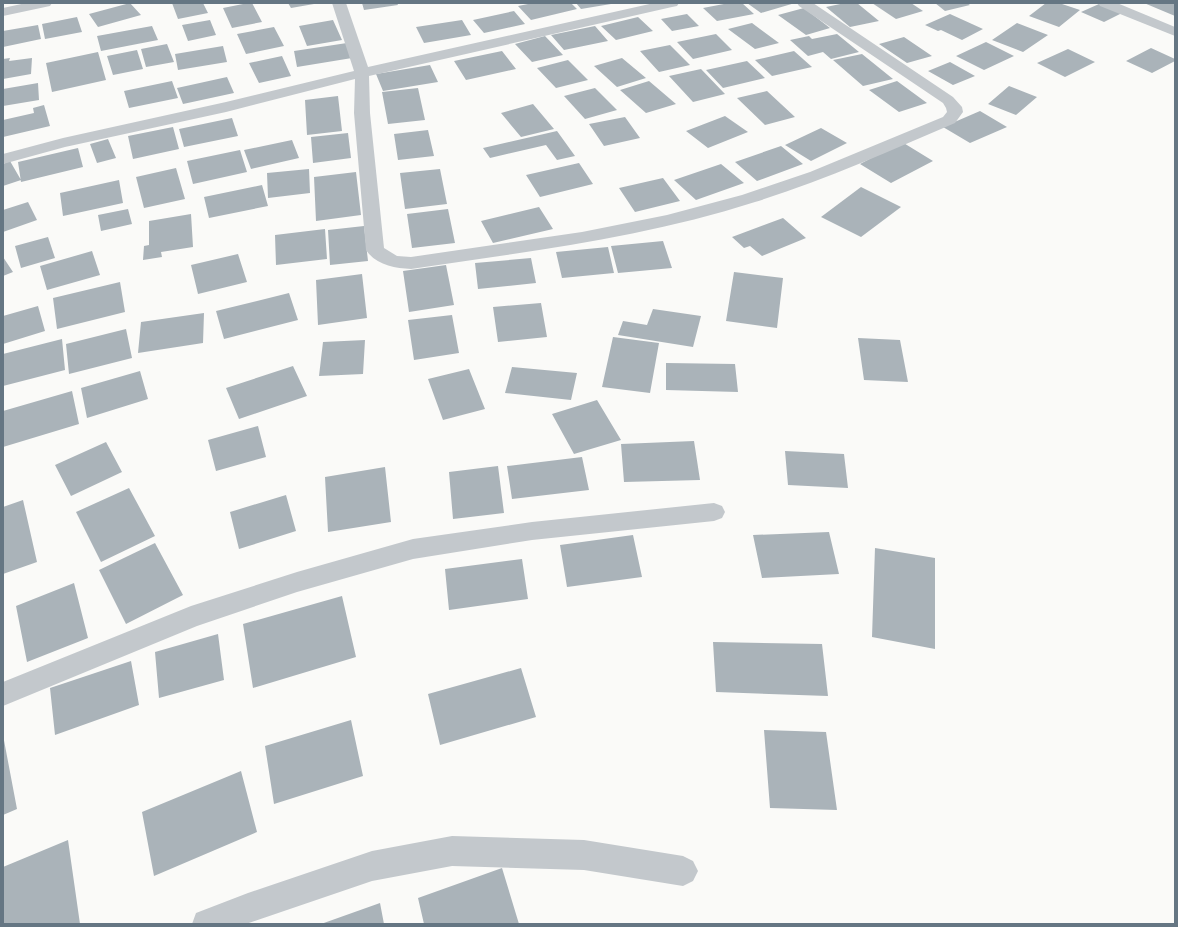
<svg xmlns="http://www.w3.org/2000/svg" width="1178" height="927" viewBox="0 0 1178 927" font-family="'Archivo Narrow',sans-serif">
	<rect width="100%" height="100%" fill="#fafaf8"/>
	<!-- building -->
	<path fill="#aab3b9" d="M130,3L141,15L98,27L89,14Z
		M172,3H203L208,13L178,19Z
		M248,3H252L262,22L232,28L223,8Z
		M288,3H314V4L291,8Z
		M362,3H397L398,5L364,10Z
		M533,3H571L577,9L531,20L518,6Z
		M576,3H610L611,4L581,9Z
		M729,3H742L754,14L717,21L703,8Z
		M747,3H795L761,13Z
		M845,3H857L879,21L850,27L826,7Z
		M872,3H911L923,11L896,19Z
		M935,3H967L970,5L945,11Z
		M1046,3H1059L1080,10L1059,27L1029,16Z
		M1144,3H1175V16Z
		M1099,4L1122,13L1104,22L1081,12Z
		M804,8L830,28L806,35L778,15Z
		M514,11L525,24L484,33L473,20Z
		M687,14L699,26L672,31L661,19Z
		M950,14L983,29L962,40L941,30L938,31L925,25Z
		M77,17L82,32L45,39L42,24Z
		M638,17L653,31L616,40L601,26Z
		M210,20L216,35L188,41L182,25Z
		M333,20L342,40L307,46L299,26Z
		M462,20L471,35L424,43L416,27Z
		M752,23L779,43L755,49L728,29Z
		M1017,23L1048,35L1023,52L992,40Z
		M38,25L41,39L3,47V31Z
		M152,26L158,40L101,51L97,36Z
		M595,26L608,41L564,50L551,35Z
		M274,27L284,46L246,54L237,34Z
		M716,34L732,50L693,59L677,42Z
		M837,34L859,52L831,59L823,52L808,56L790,40L809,36L812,39Z
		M545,36L563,55L532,62L515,44Z
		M904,37L932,56L907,63L879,44Z
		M986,42L1014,56L984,70L956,56Z
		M347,43L352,58L297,67L294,51Z
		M167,44L174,62L146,67L141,49Z
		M670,45L690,65L659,72L640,51Z
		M223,46L227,62L178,70L175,54Z
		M1151,48L1175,59V61L1152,73L1126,61Z
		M1068,49L1095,62L1065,77L1037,63Z
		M137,50L143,69L113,75L107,56Z
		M502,51L516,69L466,80L454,61Z
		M794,51L812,67L772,76L755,60Z
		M98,52L106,80L52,92L46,63Z
		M862,54L893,79L863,86L833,60Z
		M282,56L291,76L259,83L249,63Z
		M10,58L9,61L32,58L31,74L3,79V59Z
		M622,58L646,78L617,87L594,66Z
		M568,60L588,80L556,88L537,68Z
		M747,61L765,78L723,88L706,70Z
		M950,62L975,76L953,85L928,71Z
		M430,65L438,82L383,91L376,74Z
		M701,69L725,94L693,102L669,76Z
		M227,77L234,93L183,104L177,88Z
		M172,81L178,98L129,108L124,91Z
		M649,81L676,104L646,113L620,90Z
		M897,81L927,103L899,112L869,90Z
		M38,83L39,100L3,106V89Z
		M1009,86L1037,97L1016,115L988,104Z
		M418,88L425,120L388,124L382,92Z
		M595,88L617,110L585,119L564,96Z
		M767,91L795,117L765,125L737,98Z
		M338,96L342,131L307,135L305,100Z
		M533,104L554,129L521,137L501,113Z
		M44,105L50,126L3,137V120L34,113L33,108Z
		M980,111L1007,127L970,143L943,127Z
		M725,116L748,132L708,148L686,131Z
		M625,117L640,138L604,146L589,124Z
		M232,118L238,136L184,147L179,129Z
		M173,127L179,149L133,159L128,136Z
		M821,128L847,143L811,161L785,145Z
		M428,130L434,156L398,160L394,134Z
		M557,131L575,156L557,160L546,145L490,158L483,148Z
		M348,133L351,158L313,163L311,137Z
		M108,139L116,158L97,163L90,144Z
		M292,140L299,158L251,169L244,150Z
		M902,142L933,161L891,183L860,164Z
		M781,146L803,164L757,181L735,162Z
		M78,148L83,167L21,182L18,162Z
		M240,150L247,172L193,184L187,161Z
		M10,161L21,180L3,186V164Z
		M579,163L593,184L540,197L526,175Z
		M721,164L744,183L696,200L674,180Z
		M176,168L185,199L144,208L136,177Z
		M309,169L310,193L268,198L267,173Z
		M440,169L447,204L405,209L400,173Z
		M356,172L361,215L316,221L314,177Z
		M663,178L680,201L635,212L619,188Z
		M119,180L123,203L63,216L60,193Z
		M262,185L268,206L209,218L204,197Z
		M861,187L901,207L861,237L821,217Z
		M28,202L37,220L3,232V210Z
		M539,207L553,229L493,243L481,221Z
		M128,209L132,224L101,231L98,215Z
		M448,209L455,243L412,248L407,214Z
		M191,214L193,247L161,252L162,257L143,260L144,246L149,245V221Z
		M783,218L806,238L762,256L750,246L744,248L732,237Z
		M364,226L368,261L330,265L328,230Z
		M325,229L327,259L276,265L275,235Z
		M48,237L55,258L21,268L15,246Z
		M663,241L672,268L618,273L611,246Z
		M608,247L614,273L562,278L556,252Z
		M92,251L100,275L47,290L40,266Z
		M238,254L247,282L198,294L191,265Z
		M3,257L13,272L3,276Z
		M531,258L536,283L478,289L475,263Z
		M446,265L454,305L409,312L403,271Z
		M734,272L783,278L777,328L726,321Z
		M362,274L367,318L318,325L316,280Z
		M120,282L125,312L57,329L53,298Z
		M289,293L298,320L224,339L216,311Z
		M541,303L547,337L498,342L493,307Z
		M38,306L45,331L3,344V316Z
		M653,309L701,316L693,347L618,335L623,321L647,325Z
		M204,313L203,343L138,353L141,322Z
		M452,315L459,353L414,360L408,320Z
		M126,329L132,358L69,374L66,344Z
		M613,337L659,343L650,393L602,387Z
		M858,338L900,340L908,382L864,380Z
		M62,339L65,370L3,386V354Z
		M365,340L363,374L319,376L323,342Z
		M666,363L735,364L738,392L666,390Z
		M293,366L307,396L239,419L226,388Z
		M512,367L577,373L571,400L505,393Z
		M469,369L485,409L443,420L428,379Z
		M140,371L148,399L87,418L81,388Z
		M72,391L79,424L3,447V411Z
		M597,400L621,440L574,454L552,414Z
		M258,426L266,457L216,471L208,440Z
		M694,441L700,480L624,482L621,444Z
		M106,442L122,472L71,496L55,465Z
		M785,451L844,454L848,488L788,485Z
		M582,457L589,490L512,499L507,466Z
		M498,466L504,513L453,519L449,472Z
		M385,467L391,522L328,532L325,477Z
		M129,488L155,536L101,562L76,512Z
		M286,495L296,531L239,549L230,512Z
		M23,500L37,562L3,574V507Z
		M829,532L839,574L762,578L753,535Z
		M633,535L642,577L567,587L560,545Z
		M155,543L183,595L126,624L99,570Z
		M875,548L935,558V649L872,637Z
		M522,559L528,599L449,610L445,569Z
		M74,583L88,638L27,662L16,606Z
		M342,596L356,657L253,688L243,624Z
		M218,634L224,680L159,698L155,652Z
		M713,642L822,644L828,696L716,692Z
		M131,661L139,705L55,735L50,688Z
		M521,668L536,717L440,745L428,694Z
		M351,720L363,776L274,804L265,746Z
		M764,730L826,732L837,810L770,808Z
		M3,735L17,809L3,815Z
		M241,771L257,832L154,876L142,812Z
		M68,840L80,924H3V867Z
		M502,868L519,924H424L418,898Z
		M380,903L384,924H321Z"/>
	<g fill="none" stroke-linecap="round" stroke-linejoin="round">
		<!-- minor -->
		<path fill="#c3c8cc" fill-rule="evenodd" d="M26,3H52L50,6L3,16V8Z
			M332,3H346L368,67L654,3H679L677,6L672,7L369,76L370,113L384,248L397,256L411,257L582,232L667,215L742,195L810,172L943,117L947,112L946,108L943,103L799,6L797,3H813L953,97L962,107L963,112L955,123C889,151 823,181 755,202C643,238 526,252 411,269C394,268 376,265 366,250L354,113L355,79L226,112L65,147L3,164V154L63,138L226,102L354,71Z
			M1098,3H1117L1175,27V36L1100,6Z
			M714,503L722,506L725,512L722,518L714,521L532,540L413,559L297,592L197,626L3,706V682L191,606L297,572L413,539L532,522Z
			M452,836L584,840L683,856L693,861L698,871L693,881L683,886L584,870L452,866L372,881L246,924H192L196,913L248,893L372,851Z"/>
	</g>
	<!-- border -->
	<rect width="1178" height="927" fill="none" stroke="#657683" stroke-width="8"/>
</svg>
